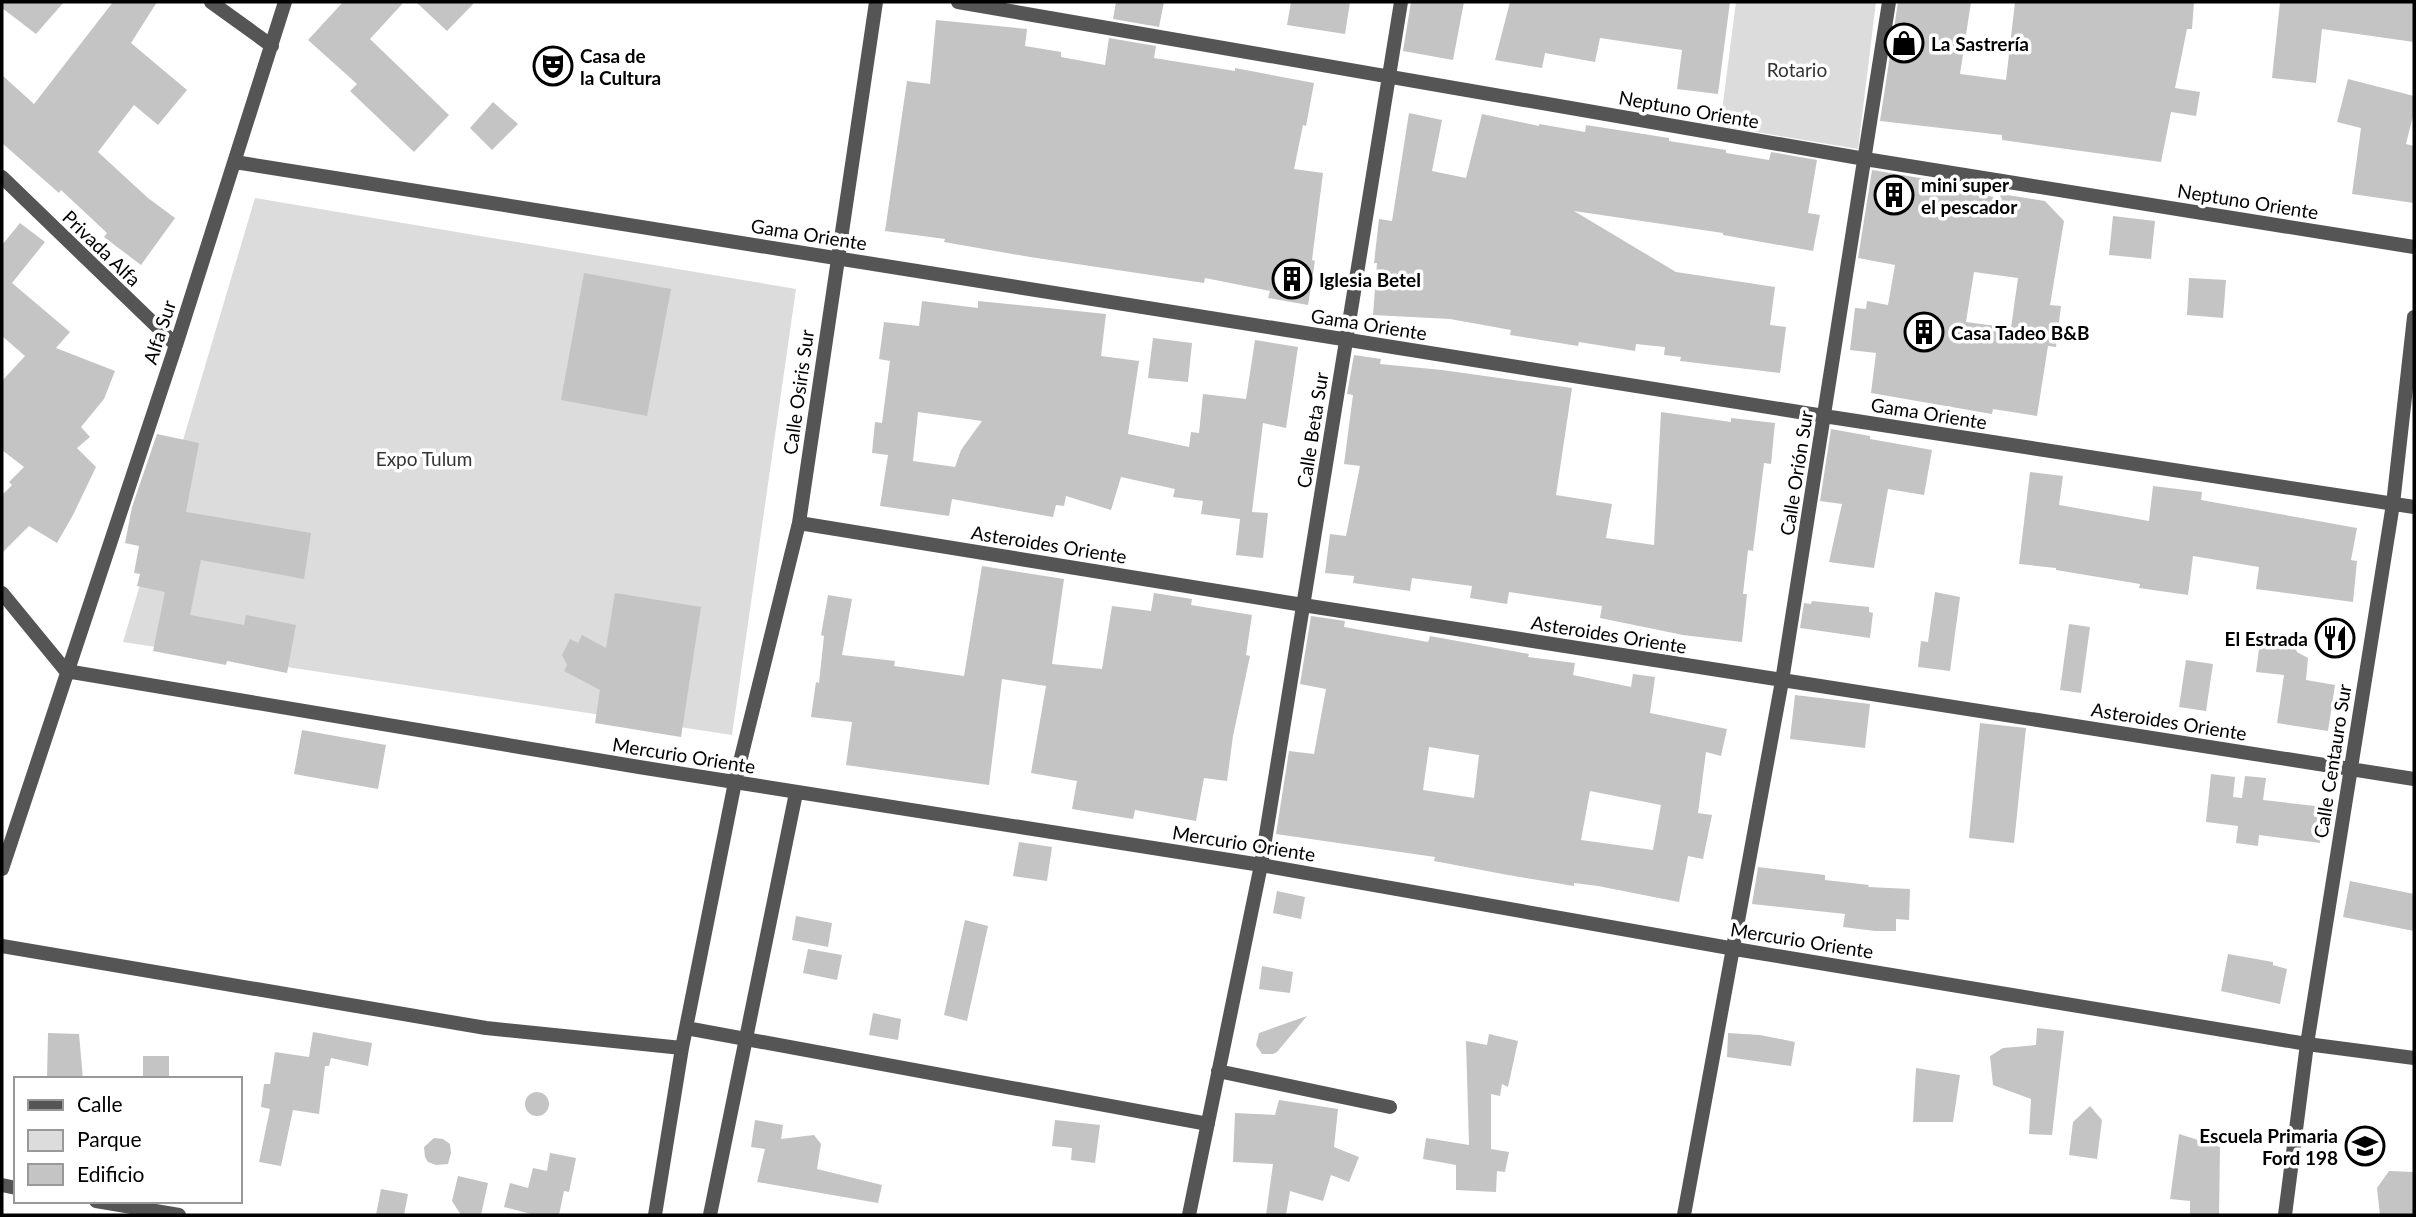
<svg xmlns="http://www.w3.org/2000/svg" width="2416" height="1217" viewBox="0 0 2416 1217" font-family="Lato,sans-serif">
	<rect width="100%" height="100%" fill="#fff"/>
	<!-- green -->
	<path fill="#dcdcdc" d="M1736,2H1876L1858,149L1720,126Z
		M255,198L796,289L732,735L123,642Z"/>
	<!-- building -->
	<path fill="#c4c4c4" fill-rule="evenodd" d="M2,2H64L36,34L2,8Z
		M113,2H157L131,43L187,90L158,125L134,105L98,152L148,198L175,218L141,265L104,237L107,233L61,190L59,193L2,143V75L34,104Z
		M343,2H404L370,39L449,115L414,152L350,91L357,84L308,40Z
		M416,2H475L447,31Z
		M1116,2H1164L1159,27L1113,19Z
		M1291,2H1350L1345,34L1287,25Z
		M1411,2H1464L1453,60L1403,51Z
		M1510,2H1730L1718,94L1677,89L1682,50L1600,38L1595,62L1545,53L1542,68L1495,60Z
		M1898,2H1971L1960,74L2006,80L2015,2H2194L2192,29H2187L2175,88L2200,92L2196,116L2171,112L2161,162L2002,140V135L1880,121Z
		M2280,2H2414V42L2322,29L2316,83L2272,78Z
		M936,20L1027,29L1025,46L1061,52V57L1105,65L1109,38L1156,46L1154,58L1235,71V68L1314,83L1306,126L1303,125L1294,169L1323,173L1312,260L1315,261L1308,305L1268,298L1270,291L1205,278L1204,283L1030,257L944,242L945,239L885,231L907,81L930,84Z
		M2348,79L2414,96V112L2406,144L2414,146V203L2352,194L2361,128L2337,122Z
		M493,102L518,124L492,150L470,128Z
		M1409,113L1442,120L1432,171L1466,178L1482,114L1539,126V124L1585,132L1586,125L1669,138V141L1726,150V153L1769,160L1771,152L1817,160L1808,213L1820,215L1813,251L1723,235V233L1574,211L1676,272L1775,287L1770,325L1786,327L1780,373L1680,361L1681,357L1664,355L1665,347L1636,344L1635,351L1579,342L1578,346L1510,335L1511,330L1450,319L1373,315L1377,263H1374L1379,219L1392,221Z
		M1872,170L1926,179L1925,185L2000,198L2001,194L2045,201L2064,221L2050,305L2061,306L2056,347L2048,346L2037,416L1993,409L1992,414L1871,393L1876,353L1850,350L1855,308L1866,309L1867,301L1888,305L1895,265L1858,258ZM1974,272L2018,278L2011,328L1966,322Z
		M2113,216L2155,221L2151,259L2109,255Z
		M20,223L45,242L12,283L70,332L56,348L115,371L104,399L81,427L90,437L77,448L96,467L73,515L57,543L29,526L2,553V495L12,485L9,482L24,467L2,450V381L25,356L2,336V245Z
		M584,273L671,289L647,416L561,400Z
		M2189,278L2226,280L2223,318L2187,315Z
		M922,301L978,308V301L1106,314L1101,356L1139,361L1128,434L1189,447L1191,432L1199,433L1203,394L1246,399L1255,340L1298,347L1286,428L1263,423L1252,512L1268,513L1263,558L1236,555L1240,519L1201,514L1203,501L1173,497L1175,489L1121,477L1111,510L1066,496L1064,506L1056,505L1053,517L952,499L949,516L880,506L888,455L872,453L875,422L882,423L890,361L879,359L884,322L919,326ZM918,412L982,421L961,450L955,467L913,461Z
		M1153,338L1192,343L1188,382L1148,378Z
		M1354,355L1381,359L1380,364L1442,370L1572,388L1556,495L1612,504L1606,538L1654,545L1661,412L1731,422V418L1775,423L1771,464L1764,463L1753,551L1748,550L1743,594H1747L1742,642L1683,635L1600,618L1602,606L1509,592L1507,604L1470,598L1472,586L1412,578L1410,591L1353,583L1354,576L1325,573L1330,534L1346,536L1360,466L1344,464L1353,395L1347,394Z
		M1831,429L1870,436V439L1932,450L1924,495L1888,489L1874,568L1829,562L1842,504L1820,501Z
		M157,434L199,443L186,512L311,533L304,579L201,560L190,615L244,625L246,615L296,625L287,673L227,661L226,665L153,651L165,592L137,586L140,574L134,573L139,546L125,543L132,507Z
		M2030,472L2063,476L2059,505L2149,521L2153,486L2202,492L2201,500L2357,528L2351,560L2357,561L2353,602L2256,589L2259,567L2193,556L2188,595L2139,588L2140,584L2056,570V568L2019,564Z
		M982,566L1064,579L1052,664L1102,669L1112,606L1151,611L1154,593L1192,599L1191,605L1252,615L1246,655L1250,656L1233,736L1227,781L1204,778L1196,821L1135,810L1133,819L1072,809L1077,781L1031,773L1046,686L1002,679L989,785L846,765L852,722L811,717L816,682L819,683L824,636L821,635L828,595L852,599L842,655L895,661L894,666L964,676Z
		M1935,592L1960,597L1950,671L1918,667L1921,641L1928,642Z
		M615,593L701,607L681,737L595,723L600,690L564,671L567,665L562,655L570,639L578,643L582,635L606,648Z
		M1812,601L1869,607V612L1873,613L1870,638L1800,628L1804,603L1811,604Z
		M1311,616L1345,621L1344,627L1428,642L1430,636L1529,654L1528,657L1575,663L1573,675L1631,687L1633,674L1655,677L1650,713L1727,729L1721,756L1706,752L1698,813L1712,815L1703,859L1688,856L1679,902L1598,886L1574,883V886L1508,875L1434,861L1435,857L1276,834L1289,751L1314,754L1326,689L1300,684ZM1429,747L1479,755L1474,798L1423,790ZM1590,791L1661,805L1653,850L1581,840Z
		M2069,624L2090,627L2081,693L2060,690Z
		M2261,633L2291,637L2297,652L2308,658L2306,680L2335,685L2328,731L2277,723L2284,675L2256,672Z
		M2186,660L2213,664L2206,711L2179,707Z
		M1795,695L1870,704L1865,748L1790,739Z
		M1980,723L2026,728L2014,843L1969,838Z
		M302,730L386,745L378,789L294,774Z
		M2211,774L2235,777L2233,797L2242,798L2245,776L2266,778L2263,800L2324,807L2320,843L2259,835L2258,846L2236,843L2238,826L2206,822Z
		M1019,842L1052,847L1047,881L1013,876Z
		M1758,867L1825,875V880L1869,885L1868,887L1910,889L1909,920L1896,919V931H1875L1843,927L1845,914L1752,904Z
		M2350,881L2414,894V931L2343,917Z
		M1277,891L1305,897L1301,919L1273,913Z
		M796,916L832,923L828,947L792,940Z
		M965,920L988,926L967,1021L944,1015Z
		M808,949L842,955L837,980L803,973Z
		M2228,954L2273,962V965L2287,969L2280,1004L2221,991Z
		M1262,966L1293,972L1290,993L1259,989Z
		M873,1013L901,1019L898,1040L869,1035Z
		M1307,1016L1277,1052L1273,1054H1262L1256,1045L1259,1033Z
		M2037,1028L2064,1031L2052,1135L2029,1134L2031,1099L1993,1085L1990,1056L2003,1048L2036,1045Z
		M313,1032L372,1043L368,1066L331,1058L329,1066H325L319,1114L293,1110L281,1166L259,1162L270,1109L261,1107L264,1084H270L275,1052L309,1057Z
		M48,1033L79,1034L83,1079H47Z
		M1728,1033L1760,1035L1795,1042L1791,1066L1727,1057Z
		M1489,1034L1518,1041L1508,1087L1502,1084L1500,1096L1491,1094V1149L1509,1152L1505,1172L1497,1171L1496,1192L1456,1190V1165L1423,1159L1426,1138L1469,1145L1466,1041L1487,1045Z
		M143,1056H169V1079H143Z
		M1916,1068L1960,1075L1953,1122H1913Z
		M525 1104a12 12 0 1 1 24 0a12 12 0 1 1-24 0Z
		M1279,1100L1338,1109L1334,1147L1359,1157L1349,1182L1331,1175L1323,1201L1290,1191L1286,1215H1266L1273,1164L1233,1162L1235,1113L1275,1115Z
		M2090,1106L2102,1120L2097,1159L2069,1155L2073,1122Z
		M755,1120L783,1125L781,1139L814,1135L821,1144L817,1169L882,1185L878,1203L757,1182L765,1149L751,1147Z
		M1055,1120L1100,1125L1095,1163L1071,1160L1072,1148L1052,1146Z
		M2179,1134L2220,1147L2219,1215H2190V1201L2170,1199Z
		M434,1138L443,1139L450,1144L451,1153L448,1164L436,1165L428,1162L425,1157L424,1147Z
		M550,1153L576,1158L569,1192L564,1191L559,1215H535L504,1207L510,1183L528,1188L533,1168L547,1171Z
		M2389,1171L2414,1172V1215H2380L2377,1188Z
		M458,1176L488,1183L481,1215H461L452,1201Z
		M381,1189L408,1194L404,1215H376Z"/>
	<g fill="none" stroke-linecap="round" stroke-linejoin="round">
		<!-- minor -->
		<path stroke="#555" stroke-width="14" d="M211,2L272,46
			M958,2L1865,159L2414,247
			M235,162L1824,416L2414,507
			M2,177L176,345
			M799,523L1303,605L2414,779
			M2,593L66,671
			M66,671L639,767L1261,865L1735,949L2307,1044L2414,1058
			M2,869L176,345L285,2
			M2,946L486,1028L682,1048
			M686,1028L1208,1124
			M1218,1071L1390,1107
			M2,1185L16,1188
			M96,1201L179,1215
			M655,1215L682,1048L735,782L799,523L876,2
			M710,1215L796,793
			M1189,1215L1261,865L1401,2
			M1684,1215L1782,681L1889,2
			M2285,1215L2307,1044L2393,504L2414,317"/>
	</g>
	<!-- icons -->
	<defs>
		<symbol id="shop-ring" viewBox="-11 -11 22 22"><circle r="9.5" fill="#fff" stroke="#000" stroke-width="1.5"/><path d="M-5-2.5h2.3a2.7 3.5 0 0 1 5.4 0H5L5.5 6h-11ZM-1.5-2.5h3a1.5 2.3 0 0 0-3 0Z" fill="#000"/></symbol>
		<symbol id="theatre-ring" viewBox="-11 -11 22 22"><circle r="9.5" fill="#fff" stroke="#000" stroke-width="1.5"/><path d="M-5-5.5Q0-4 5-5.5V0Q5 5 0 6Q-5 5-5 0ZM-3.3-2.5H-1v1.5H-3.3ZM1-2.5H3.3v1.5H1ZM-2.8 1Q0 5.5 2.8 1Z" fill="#000"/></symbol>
		<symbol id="building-ring" viewBox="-11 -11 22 22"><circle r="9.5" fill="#fff" stroke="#000" stroke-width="1.5"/><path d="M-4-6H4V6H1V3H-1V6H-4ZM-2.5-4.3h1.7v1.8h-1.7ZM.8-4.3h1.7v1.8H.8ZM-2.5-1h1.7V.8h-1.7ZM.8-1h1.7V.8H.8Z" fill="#000"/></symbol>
		<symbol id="restaurant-ring" viewBox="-11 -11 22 22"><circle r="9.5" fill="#fff" stroke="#000" stroke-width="1.5"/><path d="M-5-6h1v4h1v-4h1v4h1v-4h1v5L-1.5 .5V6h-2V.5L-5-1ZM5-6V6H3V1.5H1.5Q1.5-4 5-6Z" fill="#000"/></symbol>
		<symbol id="school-ring" viewBox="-11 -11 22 22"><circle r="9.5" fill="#fff" stroke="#000" stroke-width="1.5"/><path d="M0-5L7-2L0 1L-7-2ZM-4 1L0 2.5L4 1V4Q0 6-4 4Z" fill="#000"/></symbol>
	</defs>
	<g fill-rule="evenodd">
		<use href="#shop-ring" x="1882" y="21" width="44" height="44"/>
		<use href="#theatre-ring" x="531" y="44" width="44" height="44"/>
		<use href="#building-ring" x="1872" y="173" width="44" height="44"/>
		<use href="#building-ring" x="1270" y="257" width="44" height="44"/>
		<use href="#building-ring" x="1902" y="310" width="44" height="44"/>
		<use href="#restaurant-ring" x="2313" y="616" width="44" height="44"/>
		<use href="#school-ring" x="2343" y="1124" width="44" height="44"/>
	</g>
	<g text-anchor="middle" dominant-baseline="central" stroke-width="7" stroke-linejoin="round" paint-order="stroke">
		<!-- poi labels -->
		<g font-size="19" font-weight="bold" fill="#000" stroke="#fff" text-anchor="start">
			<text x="1931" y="43">La Sastrería</text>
			<text x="580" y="55">Casa de<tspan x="580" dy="22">la Cultura</tspan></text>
			<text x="1921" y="184">mini super<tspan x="1921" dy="22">el pescador</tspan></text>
			<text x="1319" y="279">Iglesia Betel</text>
			<text x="1951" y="332">Casa Tadeo B&amp;B</text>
			<text x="2308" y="638" text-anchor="end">El Estrada</text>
			<text x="2338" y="1135" text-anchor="end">Escuela Primaria<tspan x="2338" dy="22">Ford 198</tspan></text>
		</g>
		<!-- park labels -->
		<g font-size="19" fill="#333" stroke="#fff">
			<text x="1797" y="69">Rotario</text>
			<text x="424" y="458">Expo Tulum</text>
		</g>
		<!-- street labels -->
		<g font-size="19" fill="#000" stroke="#fff">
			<text transform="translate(1689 109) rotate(10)">Neptuno Oriente</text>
			<text transform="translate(2248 201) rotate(9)">Neptuno Oriente</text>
			<text transform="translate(809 234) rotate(9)">Gama Oriente</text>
			<text transform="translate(102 248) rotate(44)">Privada Alfa</text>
			<text transform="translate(1369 324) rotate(9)">Gama Oriente</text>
			<text transform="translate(159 332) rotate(-72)">Alfa Sur</text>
			<text transform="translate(798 392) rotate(-82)">Calle Osiris Sur</text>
			<text transform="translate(1929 413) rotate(9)">Gama Oriente</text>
			<text transform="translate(1312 430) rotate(-81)">Calle Beta Sur</text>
			<text transform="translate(1796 473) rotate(-81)">Calle Orión Sur</text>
			<text transform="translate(1049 544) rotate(9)">Asteroides Oriente</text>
			<text transform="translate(1609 634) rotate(9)">Asteroides Oriente</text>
			<text transform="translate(2169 721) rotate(9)">Asteroides Oriente</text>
			<text transform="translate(684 755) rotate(9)">Mercurio Oriente</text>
			<text transform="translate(2332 761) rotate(-81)">Calle Centauro Sur</text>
			<text transform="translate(1244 843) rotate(9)">Mercurio Oriente</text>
			<text transform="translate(1802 940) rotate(9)">Mercurio Oriente</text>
		</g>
	</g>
	<!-- border -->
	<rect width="2416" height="1217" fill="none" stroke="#000000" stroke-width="7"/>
	<!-- legend -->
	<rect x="14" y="1077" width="228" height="126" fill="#ffffff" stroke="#999999" stroke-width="2"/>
	<rect x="28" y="1100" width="35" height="10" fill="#555555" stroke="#999999" stroke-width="2"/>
	<text x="77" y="1112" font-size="21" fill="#000000">Calle</text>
	<rect x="28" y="1130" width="35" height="21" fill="#dcdcdc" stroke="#999999" stroke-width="2"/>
	<text x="77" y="1147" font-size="21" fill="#000000">Parque</text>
	<rect x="28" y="1164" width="35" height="21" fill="#c4c4c4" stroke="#999999" stroke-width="2"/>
	<text x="77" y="1182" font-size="21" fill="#000000">Edificio</text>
</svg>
